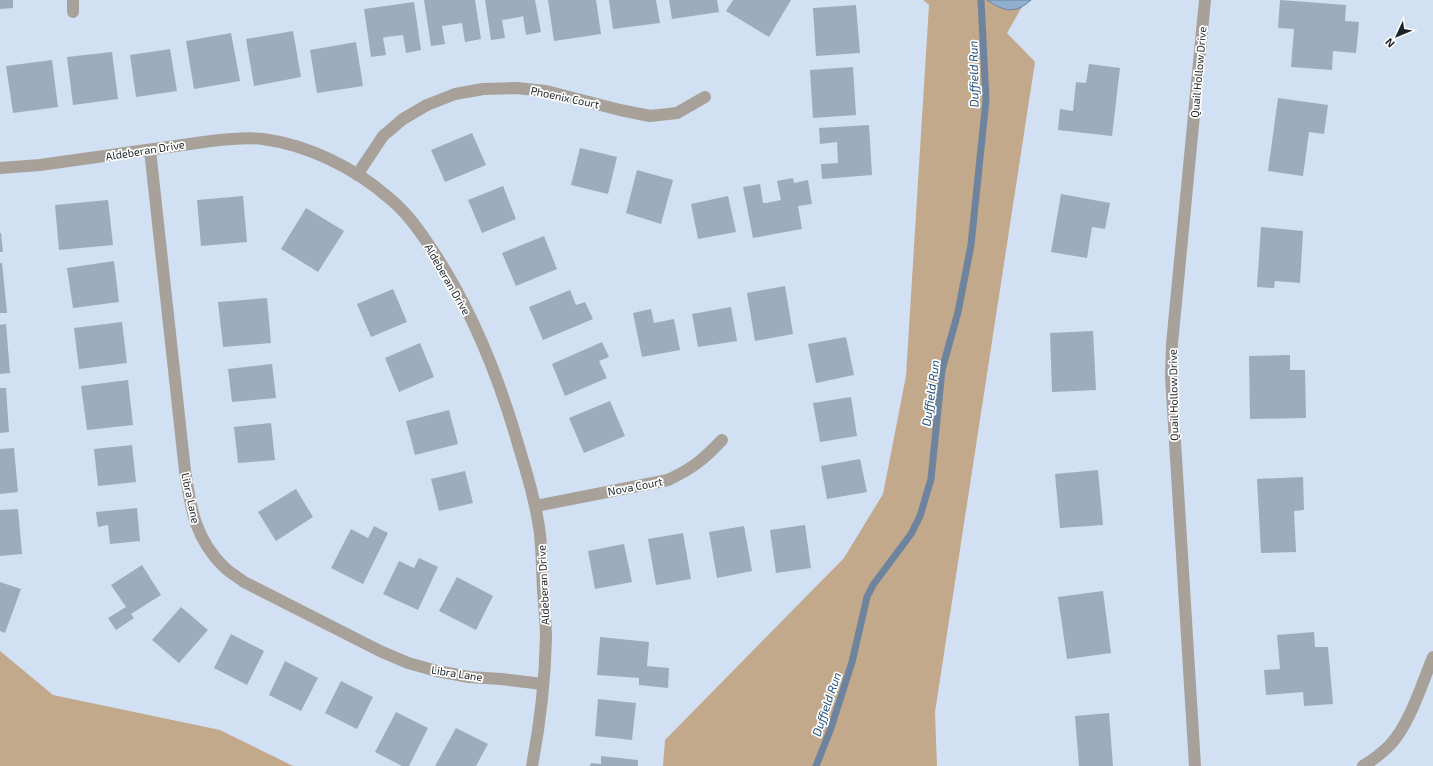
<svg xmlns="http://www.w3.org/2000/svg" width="1433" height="766" viewBox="0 0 1433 766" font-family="'Exo 2',sans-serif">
	<rect width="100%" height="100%" fill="#d1e0f2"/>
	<!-- green -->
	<path fill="#c2a98b" d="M923,0H1026L1007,33L1035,62L935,712L937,766H663L665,740L844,558L883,494L906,376L929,5Z
		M0,651L53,695L220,730L293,766H0Z"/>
	<!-- water -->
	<path fill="#90aed0" stroke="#6e849e" d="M987,0H1031C1015,15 1003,11 987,0Z"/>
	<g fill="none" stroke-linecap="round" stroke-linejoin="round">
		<!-- stream -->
		<path stroke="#6e849e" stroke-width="7" d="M816,766L831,728L852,662L867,597L873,585L911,534L920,516L931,479L942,370L958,312L971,245L986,100L981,0"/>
	</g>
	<!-- building -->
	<path fill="#9dacbd" d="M0,0H13V8L0,9Z
		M424,0H475L481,39L465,42L462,23L442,26L445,44L431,46Z
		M485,0H535L541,32L526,35L523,16L520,17L502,20L505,38L491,40Z
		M548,0H596L601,34L554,41Z
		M609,0H656L660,23L613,29Z
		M669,0H717L719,12L672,19Z
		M733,0H791L769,37L726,11Z
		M1280,0L1346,5L1345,21L1359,22L1356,53L1333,51L1332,70L1291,67L1294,29L1278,28Z
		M414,2L421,50L406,53L403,35L386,37L383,38L386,55L371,57L364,9Z
		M856,5L860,53L816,56L813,8Z
		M293,31L301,77L254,86L246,39Z
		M231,33L240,81L194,89L186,41Z
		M356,42L363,86L317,93L310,50Z
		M170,49L177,91L136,97L130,55Z
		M112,52L118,99L73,105L67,57Z
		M52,60L58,107L13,113L6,66Z
		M1089,64L1120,68L1112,136L1058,130L1060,109L1073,111L1076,82L1086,83Z
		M853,67L856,115L813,118L810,70Z
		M1278,98L1328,105L1324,134L1309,132L1303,176L1268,171Z
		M869,125L872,175L822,179L821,164L838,163L837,142L820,144L819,128Z
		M472,133L486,165L445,182L431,150Z
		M580,148L617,157L608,194L571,185Z
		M637,170L673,180L661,224L626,213Z
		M793,178L794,183L808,180L812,204L798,206L802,229L753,238L743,187L760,184L763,203H766L781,200L777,181Z
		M503,186L516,219L482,233L468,200Z
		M1061,194L1110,203L1105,229L1092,227L1087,258L1051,252Z
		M243,196L247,242L201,246L197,200Z
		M728,196L736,232L698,239L691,204Z
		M108,200L113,245L59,250L55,205Z
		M306,208L344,231L318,272L281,249Z
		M1261,227L1303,231L1300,283L1275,281L1274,288L1257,287Z
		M0,233H1L3,252H0Z
		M544,236L557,269L516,286L502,253Z
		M114,261L119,302L73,308L67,268Z
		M0,263H2L7,313H0Z
		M785,286L793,334L755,341L747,293Z
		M393,289L407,322L371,337L357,304Z
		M570,290L576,305L585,302L593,319L543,340L529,307Z
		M267,298L271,343L223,347L218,302Z
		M731,307L737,341L698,347L692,314Z
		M651,309L654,323L674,319L680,350L642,357L633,313Z
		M122,322L127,363L79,369L74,328Z
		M6,324L10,373L0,374V325Z
		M1093,331L1096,390L1052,392L1050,333Z
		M846,337L854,375L816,383L808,344Z
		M602,342L609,357L599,361L607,378L565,396L552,364Z
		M420,343L434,377L399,392L385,358Z
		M1290,355V370H1305L1306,418L1250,419L1249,356Z
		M272,364L276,398L232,402L228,369Z
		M128,380L133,425L87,430L81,386Z
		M0,388H6L9,432L0,433Z
		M851,397L857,436L820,442L813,403Z
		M610,401L625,436L584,453L569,418Z
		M449,410L458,444L415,455L406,421Z
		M271,423L275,460L238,463L234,427Z
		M132,445L136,482L98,486L94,449Z
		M14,448L18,492L0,494V449Z
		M860,459L867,492L827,499L821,466Z
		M1098,470L1103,525L1060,528L1055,474Z
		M465,471L473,503L439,511L431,479Z
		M1303,477L1304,510L1294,511L1296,552L1261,553L1257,479Z
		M296,489L313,517L276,541L258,512Z
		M137,508L140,541L110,544L108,525L98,527L96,512Z
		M18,509L22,554L0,556V510Z
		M805,525L811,568L776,573L770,530Z
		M374,526L388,533L363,584L331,568L351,529L368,538Z
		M744,526L752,571L717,578L709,532Z
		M683,533L691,579L656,585L648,539Z
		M624,544L632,582L595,589L588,551Z
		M419,558L438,567L418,610L383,594L399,561L414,568Z
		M142,565L161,595L131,614L134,618L116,630L108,618L126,607L111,585Z
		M457,577L493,596L476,630L439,611Z
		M0,582L21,589L5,633L0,631Z
		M1103,591L1111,653L1067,659L1058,597Z
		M181,607L208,630L179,663L152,640Z
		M1314,632L1315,647H1328L1333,704L1304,706L1303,692L1266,695L1264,670L1280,669L1277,635Z
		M231,634L264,651L247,685L214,668Z
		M600,637L649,642L647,666L669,668L668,688L639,685V678L597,675Z
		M285,661L318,678L301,711L269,695Z
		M341,681L373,697L357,729L325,713Z
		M598,699L636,703L632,740L595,736Z
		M396,712L428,728L409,766H402L375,752Z
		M1109,713L1113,766H1079L1075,716Z
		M456,728L488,744L476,766H435Z
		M601,756L638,760V766H590L591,763L601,764Z"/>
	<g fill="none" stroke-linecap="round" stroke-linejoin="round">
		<!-- minor -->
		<path stroke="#a7a199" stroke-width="12" d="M73,0V12
			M150,150L185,471C191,509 195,539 224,567C230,573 238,577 244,582L380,651L408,663L437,671L469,677L501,679L543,684
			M0,168L40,165L211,141C228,139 246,137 263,139C308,145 355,168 389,198C409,214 423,236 437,257C474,315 499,378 518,444C527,474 536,503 540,534C542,553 542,571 543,590C544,606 546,622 546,638C545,681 540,724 532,766
			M357,175L383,136L403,119L427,105L455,94L483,89L516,88L546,91L620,110L650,116L677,113L705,97
			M536,506L668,480C693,468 703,460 722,440
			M1195,766L1171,377L1172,344L1205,0
			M1363,766C1373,760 1382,753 1390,745C1410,724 1422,683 1433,657"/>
	</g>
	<g text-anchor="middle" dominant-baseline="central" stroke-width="3.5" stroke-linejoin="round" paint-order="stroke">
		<!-- street labels -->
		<g font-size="11" fill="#1d2329" stroke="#fff">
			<text transform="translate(1198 72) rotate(-85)">Quail Hollow Drive</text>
			<text transform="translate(565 97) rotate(12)">Phoenix Court</text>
			<text transform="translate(145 150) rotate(-9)">Aldeberan Drive</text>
			<text transform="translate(448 279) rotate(60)">Aldeberan Drive</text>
			<text transform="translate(1173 395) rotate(-91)">Quail Hollow Drive</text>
			<text transform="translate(635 486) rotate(-11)">Nova Court</text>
			<text transform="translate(191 498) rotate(78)">Libra Lane</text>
			<text transform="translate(543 585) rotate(-93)">Aldeberan Drive</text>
			<text transform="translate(457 673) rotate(9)">Libra Lane</text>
		</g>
		<!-- water labels -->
		<g font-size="12" font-style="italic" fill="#24507d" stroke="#fff">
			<text transform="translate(973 74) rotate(-91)">Duffield Run</text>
			<text transform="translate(930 393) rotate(-82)">Duffield Run</text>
			<text transform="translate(826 704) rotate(-71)">Duffield Run</text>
		</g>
	</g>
	<!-- north arrow -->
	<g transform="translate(1397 36) rotate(226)" stroke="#ffffff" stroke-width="3" paint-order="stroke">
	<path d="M0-3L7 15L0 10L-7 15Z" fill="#1d2329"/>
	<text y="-6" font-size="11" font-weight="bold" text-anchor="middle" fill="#1d2329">N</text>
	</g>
</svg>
